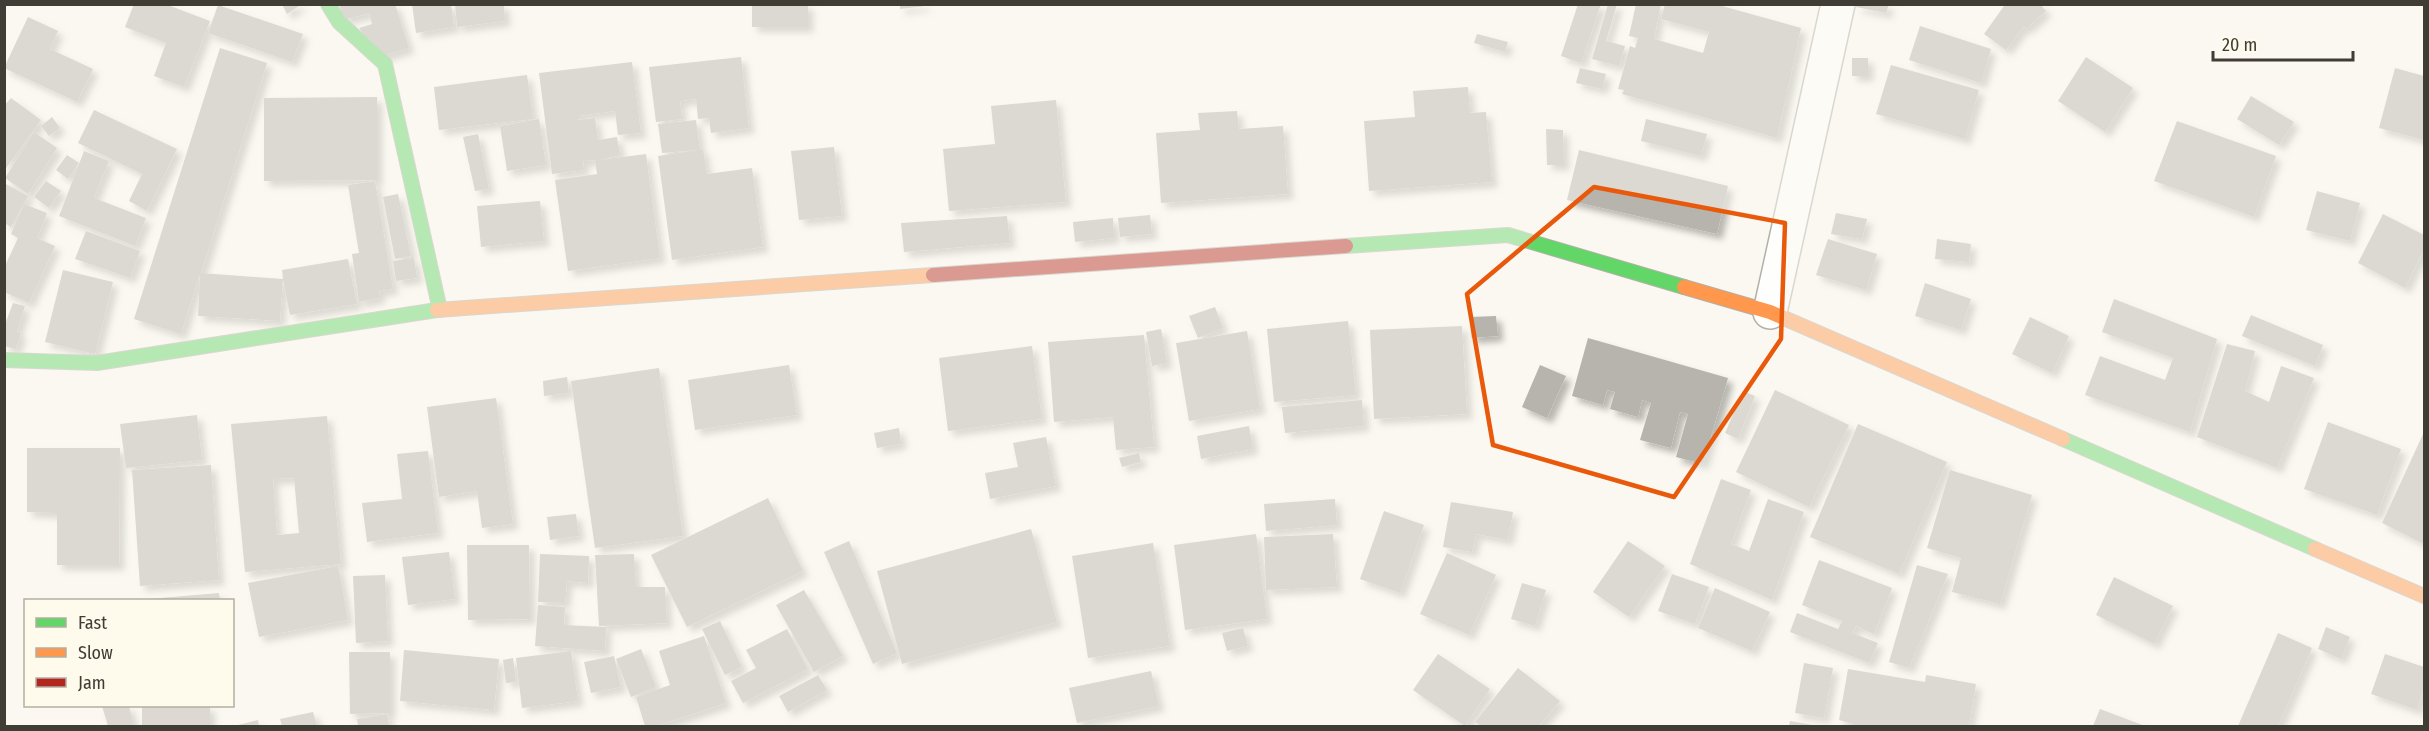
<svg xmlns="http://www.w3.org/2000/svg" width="2429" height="731" viewBox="0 0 2429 731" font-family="'Fira Sans Condensed',sans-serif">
	<defs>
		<filter id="shadow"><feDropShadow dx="5.5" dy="5.5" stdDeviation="3" flood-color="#0004"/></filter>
	</defs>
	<rect width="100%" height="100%" fill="#faf8f0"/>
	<!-- building -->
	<path fill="#b6b4ac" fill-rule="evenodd" filter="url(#shadow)" d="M134,4H165L210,21L184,87L154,76L166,43L125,27Z
		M282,4H302L287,14Z
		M339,4H395L409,48L380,57L359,28L372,24L369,13L344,20Z
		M412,4H451L454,27L416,33Z
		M455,4H504L505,21L457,27Z
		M752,4H808V27H752Z
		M900,4H925V6L900,9Z
		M1578,4H1601L1581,63L1561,56Z
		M1608,4H1617L1606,41L1625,46L1619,66L1592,59Z
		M1636,4H1661L1654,39L1703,53L1709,32L1661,19L1665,4H1715L1801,28L1777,138L1622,94L1624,90L1618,89L1630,46L1635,48L1638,38L1629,36Z
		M1857,4H1889L1886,13L1856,7Z
		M2003,4H2040L2046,11L2026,29L2024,26L2006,50L1984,34L2004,6Z
		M218,5L303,34L292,62L208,33Z
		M28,17L58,31L50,49L93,69L77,102L4,68Z
		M1920,26L1991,49L1981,83L1909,60Z
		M1477,34L1508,42L1505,52L1474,43Z
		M220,48L267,63L201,273L283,279L282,270L348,259L357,304L290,315L283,280L280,321L198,316L200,274L181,334L134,319Z
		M741,57L749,128L711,133L709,118L698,119L696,99L680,101L682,119L656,122L649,67Z
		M2086,57L2133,88L2105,132L2058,101Z
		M1852,58H1868V76H1852Z
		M632,62L641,133L618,135L615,111L578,116V120L595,118L598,140L617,137L620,155L600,160L646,154L660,258L568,271L555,180L597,174L595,160L583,161L584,170L552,174L539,73Z
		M1891,65L1979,90L1965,139L1876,114Z
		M1580,68L1606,74L1602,89L1576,83Z
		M2395,68L2424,76V140L2379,128Z
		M527,75L533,119L439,130L434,87Z
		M1468,87L1470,113L1486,112L1492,182L1369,191L1364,121L1415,117L1413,91Z
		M2251,96L2294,122L2279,145L2237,119Z
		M377,97V180L264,181V98Z
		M11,98L41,120L4,171V106Z
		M1056,100L1066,202L949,211L943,149L995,144L991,106Z
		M94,110L177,149L147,211L129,201L142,174L78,143Z
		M1237,111L1239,129L1283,126L1288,194L1161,203L1156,133L1200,130L1198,113Z
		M52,117L60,128L49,136L41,126Z
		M539,119L546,165L507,171L500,126Z
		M1646,119L1707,134L1701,156L1641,141Z
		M696,120L700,150L703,149L707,174L752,168L763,247L672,260L658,156L698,150L662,153L658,124Z
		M2177,121L2276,156L2254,217L2154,181Z
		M1546,129L1563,130L1564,165H1547Z
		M34,132L57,148L28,194L5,178Z
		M478,134L489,189L475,191L463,137Z
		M834,147L842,216L799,220L791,151Z
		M1579,150L1728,186L1717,234L1567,200Z
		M84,151L109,161L94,198L146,218L135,246L59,216Z
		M67,155L79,163L68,179L56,170Z
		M46,181L61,191L49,208L34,197Z
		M375,181L393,289L379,291L380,298L359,302L352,254L359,253L348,185Z
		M4,183L28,196L11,227L4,223Z
		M2317,191L2360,203L2350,241L2306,230Z
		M398,194L411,256L395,259L383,197Z
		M540,201L544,241L481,247L477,206Z
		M24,204L47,213L37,238L55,246L29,303L4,292V268L18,238L11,234Z
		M1836,213L1867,219L1862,239L1831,234Z
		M2383,214L2424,235V249L2405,288L2358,263Z
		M1150,215L1152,234L1120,237L1118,218Z
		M1007,216L1010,243L904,252L901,223Z
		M1113,218L1114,238L1075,242L1073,222Z
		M86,231L140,251L130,278L75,259Z
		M1828,239L1877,254L1866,290L1816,275Z
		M1937,239L1971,244L1969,262L1935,259Z
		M414,258L417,278L396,281L393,261Z
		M63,270L113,282L95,354L45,342Z
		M1925,283L1971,299L1961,330L1915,316Z
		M2114,299L2217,339L2190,432L2085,395L2100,356L2165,380L2173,358L2102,332Z
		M13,303L25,306L17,332L21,333L16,349L4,346V327Z
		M1215,307L1223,328L1198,338L1189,316Z
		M2251,315L2323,345L2315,366L2242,336Z
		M1496,316L1498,336L1471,338L1470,317Z
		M2030,317L2069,336L2052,373L2012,354Z
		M1348,321L1356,395L1274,402L1267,329Z
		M1462,326L1467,414L1374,419L1370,330Z
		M1161,329L1167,363L1152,366L1146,332Z
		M1247,331L1260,409L1189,421L1176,343Z
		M1144,335L1154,447L1116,450L1113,417L1054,422L1048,342Z
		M1588,338L1728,378L1703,464L1676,457L1688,414L1680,412L1671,448L1640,440L1651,403L1642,400L1638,417L1610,409L1615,392L1607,390L1603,405L1572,396Z
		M2227,344L2255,351L2245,391L2269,402L2281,366L2314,378L2277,468L2197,437Z
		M1032,346L1042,419L948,431L939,358Z
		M789,365L797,415L695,430L688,380Z
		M1540,365L1566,376L1547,418L1522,407Z
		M659,368L683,536L595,548L571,381Z
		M567,377L569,393L544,396L543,381Z
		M1775,390L1849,425L1809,507L1736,472Z
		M1743,391L1755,396L1738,439L1725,433Z
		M496,398L513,524L482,528L477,491L439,497L427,407Z
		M1362,400L1364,426L1285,433L1282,407Z
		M197,415L202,460L126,468L120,424Z
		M327,416L341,564L245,572L231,424ZM294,478L299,533L277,535L273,479Z
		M2328,422L2401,449L2377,515L2304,489Z
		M1858,424L1947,462L1899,574L1810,537Z
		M1249,426L1253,449L1201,459L1197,436Z
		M899,428L901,444L877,448L874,433Z
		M2424,432V544L2382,523Z
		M1046,437L1056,486L990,499L985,473L1018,467L1013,443Z
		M27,448H120L119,565H57V513L27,512Z
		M428,451L438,533L367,542L362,503L402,499L397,454Z
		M1139,453L1141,462L1122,467L1119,458Z
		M211,465L219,580L140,586L132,470Z
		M1950,470L2032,495L2000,604L1952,592L1961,558L1927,548Z
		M1721,479L1751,490L1731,544L1749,551L1768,499L1804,512L1772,600L1690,564Z
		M768,498L803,571L687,627L651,555Z
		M1335,499L1337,525L1266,531L1264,504Z
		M1451,502L1513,512L1508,540L1476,534L1472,552L1443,547Z
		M1384,511L1424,525L1400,593L1360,579Z
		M576,514L579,536L550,540L547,517Z
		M1031,529L1057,622L902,664L877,571Z
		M1256,534L1267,619L1185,630L1174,545Z
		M1333,534L1337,587L1266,590L1264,537Z
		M849,541L897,653L873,664L824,552Z
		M1628,541L1665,566L1629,617L1593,592Z
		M1153,543L1170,646L1088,658L1072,556Z
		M467,545H529L530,619L468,620Z
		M449,552L455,599L408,605L402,557Z
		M1447,553L1496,575L1469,635L1420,614Z
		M540,554L589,556L588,583L567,581L565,603L538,602Z
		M634,554L636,587H665L667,623L599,626L595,555Z
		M1819,560L1892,588L1874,634L1856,626L1852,633L1878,643L1869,663L1790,632L1797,613L1838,629L1842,621L1802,605Z
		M1917,565L1948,574L1909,668L1889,662Z
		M338,566L348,620L259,637L248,583Z
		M1672,574L1709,587L1695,624L1658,611Z
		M385,575L388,641L356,643L353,576Z
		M2114,577L2173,606L2154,644L2096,615Z
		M1522,583L1546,590L1535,626L1511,619Z
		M1715,588L1770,612L1752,651L1698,628Z
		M804,590L843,656L814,672L776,605Z
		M219,593L220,600H148V599Z
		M538,605L565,607L564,625L606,627L605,651L535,646Z
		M720,621L742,667L725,675L702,629Z
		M2326,627L2350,637L2341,659L2318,649Z
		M1243,628L1248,646L1227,651L1222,633Z
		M787,629L808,669L743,703L731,681L756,668L746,650Z
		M2278,633L2312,648L2278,726H2238Z
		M704,636L726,703L656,726H645L636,697L670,685L659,651Z
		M641,649L656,687L631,697L616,659Z
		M404,650L499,659L494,710L400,701Z
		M571,651L578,701L522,708L516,658Z
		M349,652H390V713L350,714Z
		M1438,654L1490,689L1465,726L1413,690Z
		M2385,654L2424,667V688L2417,710L2371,694Z
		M614,656L621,687L591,693L584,662Z
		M513,658L516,682L506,683L503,660Z
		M1804,663L1833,668L1824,718L1795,713Z
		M1518,668L1560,701L1539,726H1481L1475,722Z
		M1848,669L1925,682L1926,675L1976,684L1969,726H1854V724L1839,720Z
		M1151,671L1159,706L1077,723L1069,688Z
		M818,675L827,690L788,712L779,696Z
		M102,706H129L134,726H108Z
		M142,706H210V726H142Z
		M2100,709L2145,726H2093Z
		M313,712L317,726H282L280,719Z
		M387,714L389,726H358L357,719Z
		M258,720L259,726H234Z
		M1790,721L1813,725V726H1789Z"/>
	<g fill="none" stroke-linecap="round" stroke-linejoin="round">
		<defs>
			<path id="street" d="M1770,312L1838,4"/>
			<path id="fast" d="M328,4L339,22L385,64L440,310
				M1346,246L1508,235L1684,287
				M4,360L97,363L437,310
				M2063,439L2315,549"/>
			<path id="slow" d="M1684,287L1770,312L2063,439
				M437,310L933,275
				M2315,549L2424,596"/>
			<path id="jam" d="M933,275L1346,246"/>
		</defs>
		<!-- street casing -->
		<use href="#street" stroke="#b2b0a9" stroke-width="36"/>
		<!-- fast casing -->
		<use href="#fast" stroke="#b2b0a9" stroke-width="16"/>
		<!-- slow casing -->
		<use href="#slow" stroke="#b2b0a9" stroke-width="16"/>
		<!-- jam casing -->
		<use href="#jam" stroke="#b2b0a9" stroke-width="16"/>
		<!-- street -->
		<use href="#street" stroke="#fefefd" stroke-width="33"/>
		<!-- fast -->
		<use href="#fast" stroke="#63d668" stroke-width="14"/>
		<!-- slow -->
		<use href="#slow" stroke="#ff974d" stroke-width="14"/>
		<!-- jam -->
		<use href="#jam" stroke="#b3261e" stroke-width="14"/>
	</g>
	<!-- marked area -->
	<path d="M0 0H2429V731H0ZM1594,187L1785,223L1781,339L1674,497L1493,445L1467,294Z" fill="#faf8f0" fill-opacity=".55" fill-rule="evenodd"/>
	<path fill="none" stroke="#e8590c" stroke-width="4.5" stroke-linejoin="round" d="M1594,187L1785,223L1781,339L1674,497L1493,445L1467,294Z"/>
	<!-- border -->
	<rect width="2429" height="731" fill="none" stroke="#3f3d34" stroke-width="12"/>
	<!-- legend -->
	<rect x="24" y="599" width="210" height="108" fill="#fefbec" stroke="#b2afa2" stroke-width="1.5"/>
	<rect x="36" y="618" width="30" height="9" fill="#63d668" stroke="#b2afa2" stroke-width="1.5"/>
	<text x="78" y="629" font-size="18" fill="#3f3d34">Fast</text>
	<rect x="36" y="648" width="30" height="9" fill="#ff974d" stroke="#b2afa2" stroke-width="1.5"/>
	<text x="78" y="659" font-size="18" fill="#3f3d34">Slow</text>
	<rect x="36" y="678" width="30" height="9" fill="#b3261e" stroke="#b2afa2" stroke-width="1.5"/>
	<text x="78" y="689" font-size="18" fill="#3f3d34">Jam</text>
	<!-- scale -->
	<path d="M2213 51v9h140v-9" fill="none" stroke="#3f3d34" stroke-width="3"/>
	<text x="2222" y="51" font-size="18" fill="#3f3d34" stroke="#fefbec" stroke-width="4.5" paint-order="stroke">20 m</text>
</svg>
